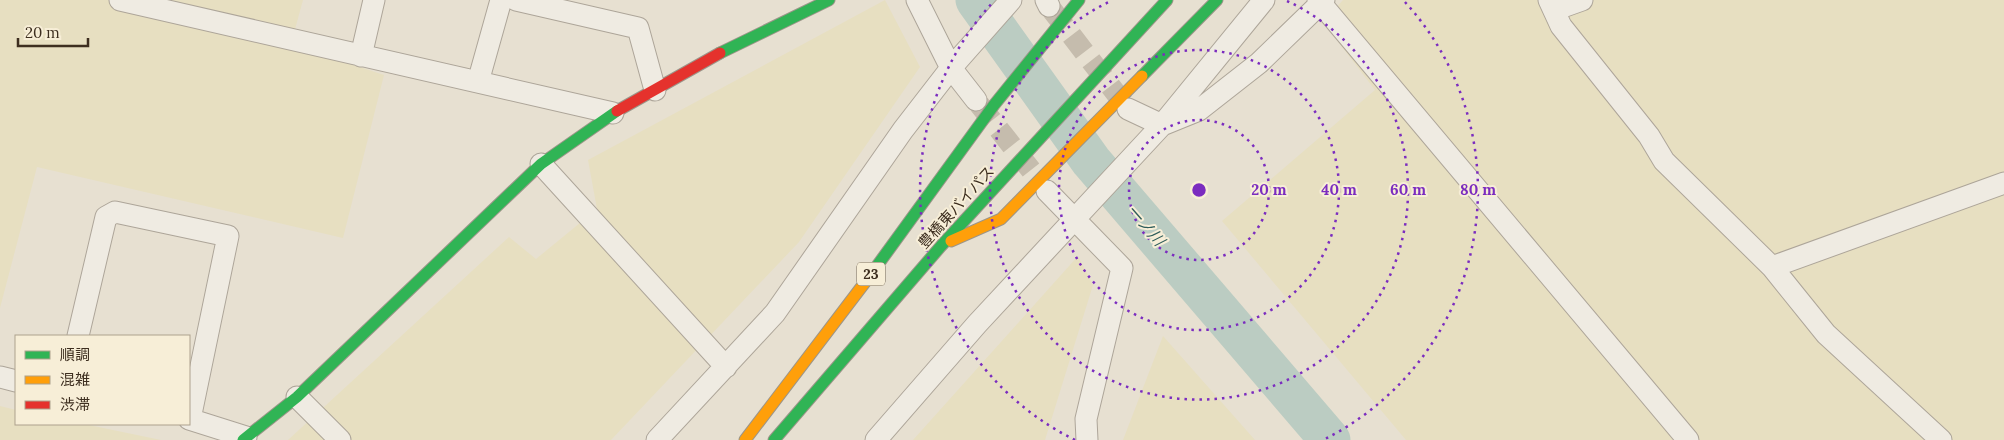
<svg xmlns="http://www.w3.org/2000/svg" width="2004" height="440" viewBox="0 0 2004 440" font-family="Lora,'Noto Sans JP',serif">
	<rect width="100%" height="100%" fill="#e7e0d1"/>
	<!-- farmland -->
	<path fill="#e7dfc1" d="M0,0H303L291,44L384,75L343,238L37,167L0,308Z
		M885,0L920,67L799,242L611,440H288L509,237L536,259L597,209L588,160Z
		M1343,0H2004V440H1406L1222,221L1375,90L1323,22Z
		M1078,256L1093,285L1045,440H913Z
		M1163,336L1255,440H1123Z
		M0,406L16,410V424H84L161,440H0Z"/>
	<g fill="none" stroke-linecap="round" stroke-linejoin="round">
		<!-- river -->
		<path stroke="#bbccc2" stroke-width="41" d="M976,0L1091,161L1330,440"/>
		<!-- street-tunnel -->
		<path stroke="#c5bcad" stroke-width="21" stroke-dasharray="21 11" stroke-linecap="butt" d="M1052,10L1128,109
			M979,104L1031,170"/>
		<defs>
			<path id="street" d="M120,0L613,113
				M516,0L638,28L655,90
				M917,0L951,68L976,100
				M1046,0L1049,6
				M1318,0L1688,440
				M1549,0L1561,26L1649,136L1664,161L1772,267L1826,334L1941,440
				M1554,10L1582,0
				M361,56L374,0
				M478,82L501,0
				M1128,109L1162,125L1199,110L1259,63L1324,0
				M541,164L726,367
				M1047,191L1122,268L1086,419L1087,440
				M1772,267L2004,183
				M78,336L106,217L115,212L228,236L190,419
				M0,377L16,381
				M297,397L340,440
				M189,419L246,437
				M657,440L775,313L903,130L951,68L1011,0
				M876,440L977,324L1162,125L1264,0"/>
			<path id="fast" d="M720,53L829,0
				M1142,76L1217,0
				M866,281L994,105L1079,0
				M243,440L297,397L541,164L617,111
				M774,440L941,246L1167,0"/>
			<path id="slow" d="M951,241L1001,219L1142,76
				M745,440L866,281"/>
			<path id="jam" d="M617,111L720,53"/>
		</defs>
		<!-- street casing -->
		<use href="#street" stroke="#ada599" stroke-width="23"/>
		<!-- fast casing -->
		<use href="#fast" stroke="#9c9589" stroke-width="13"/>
		<!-- slow casing -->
		<use href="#slow" stroke="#9c9589" stroke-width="13"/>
		<!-- jam casing -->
		<use href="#jam" stroke="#9c9589" stroke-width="13"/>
		<!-- street -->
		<use href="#street" stroke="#efebe2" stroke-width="21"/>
		<!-- fast -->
		<use href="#fast" stroke="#30b455" stroke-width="11"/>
		<!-- slow -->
		<use href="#slow" stroke="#ff9f0a" stroke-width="11"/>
		<!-- jam -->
		<use href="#jam" stroke="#e5322d" stroke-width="11"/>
	</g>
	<!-- distance rings -->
	<g fill="none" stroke="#7b2cbf" stroke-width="2.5" stroke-dasharray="2.5 5">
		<circle cx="1199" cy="190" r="70"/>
		<circle cx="1199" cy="190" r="140"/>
		<path d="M1287 1A209 209 0 1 1 1111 1"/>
		<path d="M1075 440A279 279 0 0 1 993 2M1405 2A279 279 0 0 1 1323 440"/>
	</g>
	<g text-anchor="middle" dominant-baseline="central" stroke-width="4" stroke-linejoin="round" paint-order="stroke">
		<!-- shield labels -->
		<rect fill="#f7eed7" stroke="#756856" stroke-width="1" x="857" y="262.5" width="28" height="23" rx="4"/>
		<g font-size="14" font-weight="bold" fill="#3d2e1f">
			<text x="871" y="274">23</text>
		</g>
		<!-- street labels -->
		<g font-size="15" fill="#3d2e1f" stroke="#f7eed7">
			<text transform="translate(956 207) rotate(-48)">豊橋東バイパス</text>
		</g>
		<!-- water labels -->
		<g font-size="16" font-style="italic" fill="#2e5d5a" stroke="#f7eed7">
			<text transform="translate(1146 225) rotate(49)">一ノ川</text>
		</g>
	</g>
	<circle cx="1199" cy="190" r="8" fill="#7b2cbf" stroke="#f7eed7" stroke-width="2.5"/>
	<g font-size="15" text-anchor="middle" font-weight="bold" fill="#7b2cbf" stroke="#f7eed7" stroke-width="4" stroke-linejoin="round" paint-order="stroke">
		<text x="1269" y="195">20 m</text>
		<text x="1339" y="195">40 m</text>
		<text x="1408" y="195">60 m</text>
		<text x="1478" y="195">80 m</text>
	</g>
	<!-- legend -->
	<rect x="15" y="335" width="175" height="90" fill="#f7eed7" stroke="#ada18d"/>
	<rect x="25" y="351" width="25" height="8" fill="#30b455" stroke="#ada18d"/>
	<text x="60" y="360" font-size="15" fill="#3d2e1f">順調</text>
	<rect x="25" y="376" width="25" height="8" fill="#ff9f0a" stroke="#ada18d"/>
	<text x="60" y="385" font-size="15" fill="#3d2e1f">混雑</text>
	<rect x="25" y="401" width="25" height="8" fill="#e5322d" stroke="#ada18d"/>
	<text x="60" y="410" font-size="15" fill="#3d2e1f">渋滞</text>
	<!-- scale -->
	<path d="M18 38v8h70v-8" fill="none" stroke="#3d2e1f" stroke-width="2.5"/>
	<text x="25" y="38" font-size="15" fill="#3d2e1f" stroke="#f7eed7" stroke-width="4" paint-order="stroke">20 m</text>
</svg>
